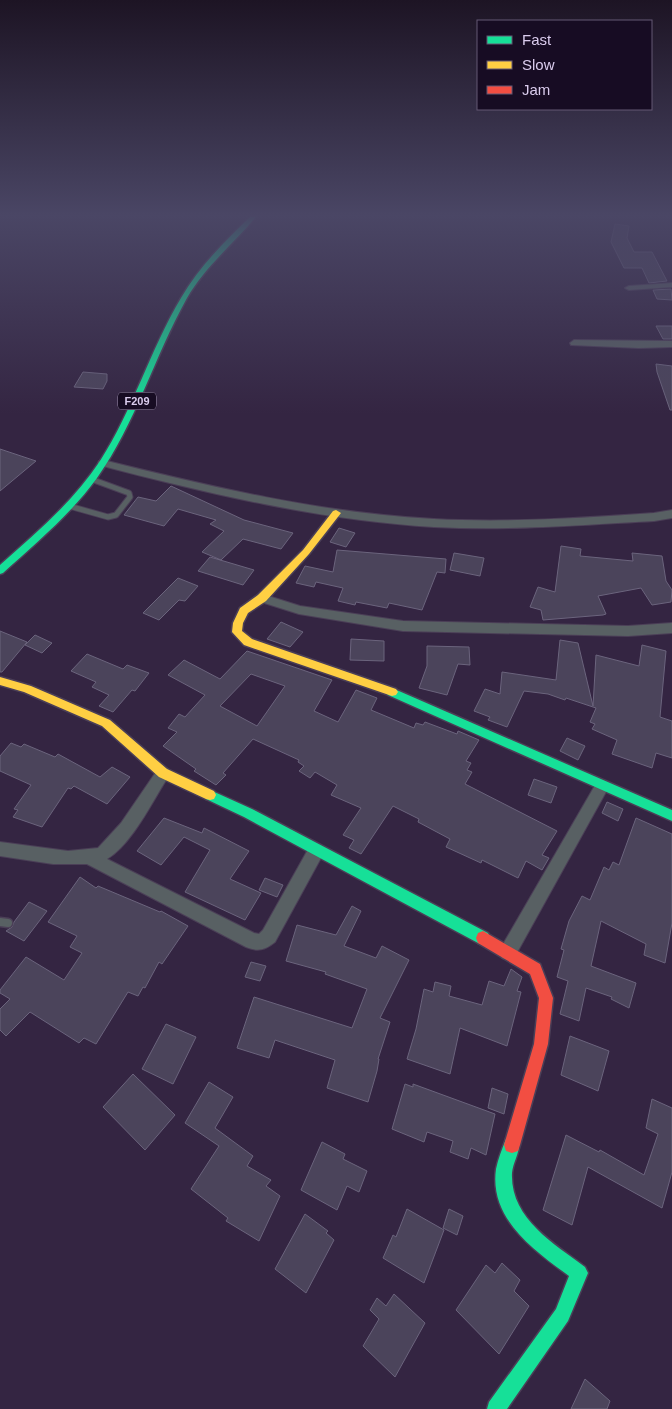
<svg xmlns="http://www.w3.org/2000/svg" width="672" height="1409" viewBox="0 0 672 1409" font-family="Arial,sans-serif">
	<rect width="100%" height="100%" fill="#342542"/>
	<!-- building -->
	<path fill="#4b445b" stroke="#6b647d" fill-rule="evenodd" d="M615,224L629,226L627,238L634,252H652L667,281L649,283L642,268H624L611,242Z
		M671,289L672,300L657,299L653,290Z
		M656,326H672V339H663Z
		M656,364L672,366V410H670L657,372Z
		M83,372L107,374V381L103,389L74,387Z
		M0,449L36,461L0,491Z
		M171,486L244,520L293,533L281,549L243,539L221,560L202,552L224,531L210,524L216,520L178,509L164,526L124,515L138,497L156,501Z
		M339,528L355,533L346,547L330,542Z
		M561,546L581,549L580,556L633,561L632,553L662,556L666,581L672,590L671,602L652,605L641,588L598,596L606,614L603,615L543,620L541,610L530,607L538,587L555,592Z
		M337,550L446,559L445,573L437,572L422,610L389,603L387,608L356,602L355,605L338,601L343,588L316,582L314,587L296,583L305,566L333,572Z
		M454,553L484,558L480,576L450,570Z
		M210,557L254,570L243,585L198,571Z
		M178,578L198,586L185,601L179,600L159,620L143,613Z
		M281,622L303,632L290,647L267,639Z
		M0,631L27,642L2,672H0Z
		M35,635L52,643L42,653L25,645Z
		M351,639L384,641V661L350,660Z
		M560,640L578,643L593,706L596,655L639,666L642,645L666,651L660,717L672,721V758L656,753L652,768L612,754L617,740L592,729L595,724L590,722L596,708L566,698L565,700L548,694L524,691L507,727L488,720L490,717L474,711L485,689L500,694L502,672L556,680Z
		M427,646L469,647L470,665L458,664L447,695L419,688L427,666Z
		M247,651L332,680L314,711L338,722L356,690L377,698L371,710L414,728L416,723L423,725L425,722L457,734L458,731L479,740L466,761L471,763L467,770L472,772L465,784L557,831L542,855L549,858L542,870L526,861L518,878L482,860L481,863L446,847L450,839L418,822L419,819L393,806L361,854L349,848L354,840L343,835L361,808L331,795L337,785L315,772L310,778L299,771L304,766L298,762L299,760L253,739L223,773L226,775L216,785L194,771L196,769L163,746L177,732L168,728L179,714L185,717L205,695L168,675L184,660L220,679ZM251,674L285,686L257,726L220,706Z
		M87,654L123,669L127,665L149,673L135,691L132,690L113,712L99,706L109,695L92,687L96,682L71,671Z
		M567,738L585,746L578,760L560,751Z
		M11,743L21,747L24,744L55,757L58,754L100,777L112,767L130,777L107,804L74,786L71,789L68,788L42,827L13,817L18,810L14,809L31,785L0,771V756Z
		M534,779L557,787L551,803L528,795Z
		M607,802L623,809L618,821L602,813Z
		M164,818L202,833L204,828L249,851L230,879L261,893L245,920L185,892L210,850L184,837L161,865L137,851Z
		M636,818L672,834V923L665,963L644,955L646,944L601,921L591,966L636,983L629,1008L611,999L612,997L586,988L579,1021L560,1014L568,981L557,977L564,950L561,949L569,921L582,896L590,900L604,867L609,870L613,862L619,865Z
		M80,877L96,888L98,886L160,912L161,911L188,926L162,964L159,962L145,988L143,987L138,996L128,992L96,1044L84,1038L79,1043L30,1012L6,1036L0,1030V1009L10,999L0,993V990L26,957L64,980L82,953L70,947L77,936L48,922Z
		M265,878L283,885L277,897L259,890Z
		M29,902L47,911L24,941L6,931L12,927L14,922Z
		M352,906L361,911L344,946L376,958L382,946L409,960L380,1018L390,1022L378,1059H379L377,1071L368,1102L327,1088L335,1060L275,1040L269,1058L237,1048L254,997L352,1028L367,989L325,974L326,972L286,961L297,925L336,935Z
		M251,962L266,966L260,981L245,977Z
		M511,969L522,977L517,991L521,992L507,1046L460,1028L450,1074L407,1059L416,1029L424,989L433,992L435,982L451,986L449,996L482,1005L489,981L504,986Z
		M166,1024L196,1037L173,1084L142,1069Z
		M570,1036L609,1051L598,1091L561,1075Z
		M133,1074L175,1115L145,1150L103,1107Z
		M209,1082L233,1097L215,1128L253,1156L247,1166L271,1180L266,1186L280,1196L259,1241L226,1221L228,1218L191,1189L219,1146L185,1123Z
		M405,1084L413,1087V1084L495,1114L486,1155L471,1148L468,1159L450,1152L453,1141L427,1132L424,1142L392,1129Z
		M492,1088L508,1094L504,1114L488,1108Z
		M652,1099L672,1108V1172L662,1208L588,1167L572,1225L543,1210L566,1135L599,1152L600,1150L644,1175L658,1134L646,1128Z
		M322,1142L345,1154L343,1159L367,1171L359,1192L347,1186L337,1210L301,1190Z
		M407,1209L444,1230L424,1283L383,1258L393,1235L396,1237Z
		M449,1209L463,1216L457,1235L443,1228Z
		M305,1214L328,1231L326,1233L334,1240L306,1293L275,1269Z
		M502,1263L520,1280L514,1291L529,1306L499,1354L456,1310L486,1265L495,1273Z
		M394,1294L425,1323L395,1377L363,1346L379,1319L370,1310L377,1298L386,1306Z
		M585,1379L610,1401L607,1409H571Z"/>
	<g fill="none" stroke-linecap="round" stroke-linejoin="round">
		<defs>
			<path id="lane-far1" d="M69,506L108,517L116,515L130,497L129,493L91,479"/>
			<path id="lane" d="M0,922L8,923"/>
			<path id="street" d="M672,283V287L629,290L625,288L629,286Z
				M574,340L672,341V347L639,348L571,345L570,343Z
				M103,460C212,487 321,513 434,519C508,523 581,518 654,513L672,510V518L654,521C581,525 508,531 434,527C320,520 209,494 99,465L98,463L99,461Z
				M262,594L300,606L403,621L628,626L672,623V633L628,636L403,631L299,614L258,601L256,598L258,595Z
				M163,767L168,769L170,773L168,777C152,802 132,844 107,859L254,933L259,934L263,930L310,846L316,844L322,846L324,851L322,856L275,942C265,950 258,952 246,947L87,864H53L0,856V842L68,851L98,848L121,823L158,769Z
				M602,780L607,782L609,786L607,790L514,958L508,960L502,958L499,952L502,946L597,782Z"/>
			<path id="fast" d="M250,217H256C233,244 205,267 187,298C154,357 136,423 97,478C71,514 36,543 3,573L0,574V565C36,533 73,502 100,461C133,410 150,350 181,298C199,267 224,242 250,217Z
				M392,688L672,810V821L388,695L386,692L388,689Z
				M210,790L252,809L488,933L490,938L488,943L483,945L478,943L244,817L206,799L204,795L206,791Z
				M512,1137L518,1139C522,1150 513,1161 512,1173C510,1218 553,1243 585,1267L588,1273L568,1321L507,1409H487L489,1402L556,1309L569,1276C534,1250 489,1219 496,1169C498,1159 502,1149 506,1139Z"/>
			<path id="slow" d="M336,510L341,513L309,554L266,601L248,613L243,623L242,631L252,639L396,689L398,692L396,695L392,696L244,645L232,632L233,623L240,608L258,595L303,550L333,511Z
				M0,677L31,686L110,720L167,769L214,791L216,795L214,799L210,800L206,799L159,777L102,726L24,692L0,685Z"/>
			<path id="jam" d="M483,931L540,964L553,998L548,1044L520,1145L518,1151L512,1153L506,1151L504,1145L534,1044L539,998L530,974L478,943L476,938L478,933Z"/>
		</defs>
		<!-- lane-far1 casing -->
		<use href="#lane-far1" stroke="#4b3f57" stroke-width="7"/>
		<!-- lane casing -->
		<use href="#lane" stroke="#4b3f57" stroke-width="11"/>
		<!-- street casing -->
		<use href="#street" stroke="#4b3f57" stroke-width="2"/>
		<!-- fast casing -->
		<use href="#fast" stroke="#4b3f57" stroke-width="3"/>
		<!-- slow casing -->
		<use href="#slow" stroke="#4b3f57" stroke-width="3"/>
		<!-- jam casing -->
		<use href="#jam" stroke="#4b3f57" stroke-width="3"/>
		<!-- lane-far1 -->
		<use href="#lane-far1" stroke="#586063" stroke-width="5"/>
		<!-- lane -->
		<use href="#lane" stroke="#586063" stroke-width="8"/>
		<!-- street -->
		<use href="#street" fill="#586063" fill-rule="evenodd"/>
		<!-- fast -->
		<use href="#fast" fill="#16e098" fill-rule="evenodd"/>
		<!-- slow -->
		<use href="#slow" fill="#ffcf43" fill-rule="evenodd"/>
		<!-- jam -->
		<use href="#jam" fill="#f24e42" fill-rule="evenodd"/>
	</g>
	<!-- sky -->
	<linearGradient id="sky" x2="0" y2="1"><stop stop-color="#1d1424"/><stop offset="0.52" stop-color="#4a4665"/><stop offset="1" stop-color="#4a4665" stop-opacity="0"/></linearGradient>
	<rect width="672" height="414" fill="url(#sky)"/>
	<g text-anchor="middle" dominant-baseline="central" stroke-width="4" stroke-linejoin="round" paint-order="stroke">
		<!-- shield labels -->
		<rect fill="#170c23" stroke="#a092b0" stroke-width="1" x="118" y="392.5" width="38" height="17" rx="4"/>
		<g font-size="11" font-weight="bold" fill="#dacced">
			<text x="137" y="401">F209</text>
		</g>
	</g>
	<!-- legend -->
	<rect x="477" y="20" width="175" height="90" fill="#170c23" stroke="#655974"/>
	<rect x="487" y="36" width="25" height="8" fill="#16e098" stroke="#655974"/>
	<text x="522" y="45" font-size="15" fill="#dacced">Fast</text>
	<rect x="487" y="61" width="25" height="8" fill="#ffcf43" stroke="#655974"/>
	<text x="522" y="70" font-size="15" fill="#dacced">Slow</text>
	<rect x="487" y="86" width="25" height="8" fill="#f24e42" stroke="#655974"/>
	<text x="522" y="95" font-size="15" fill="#dacced">Jam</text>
</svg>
